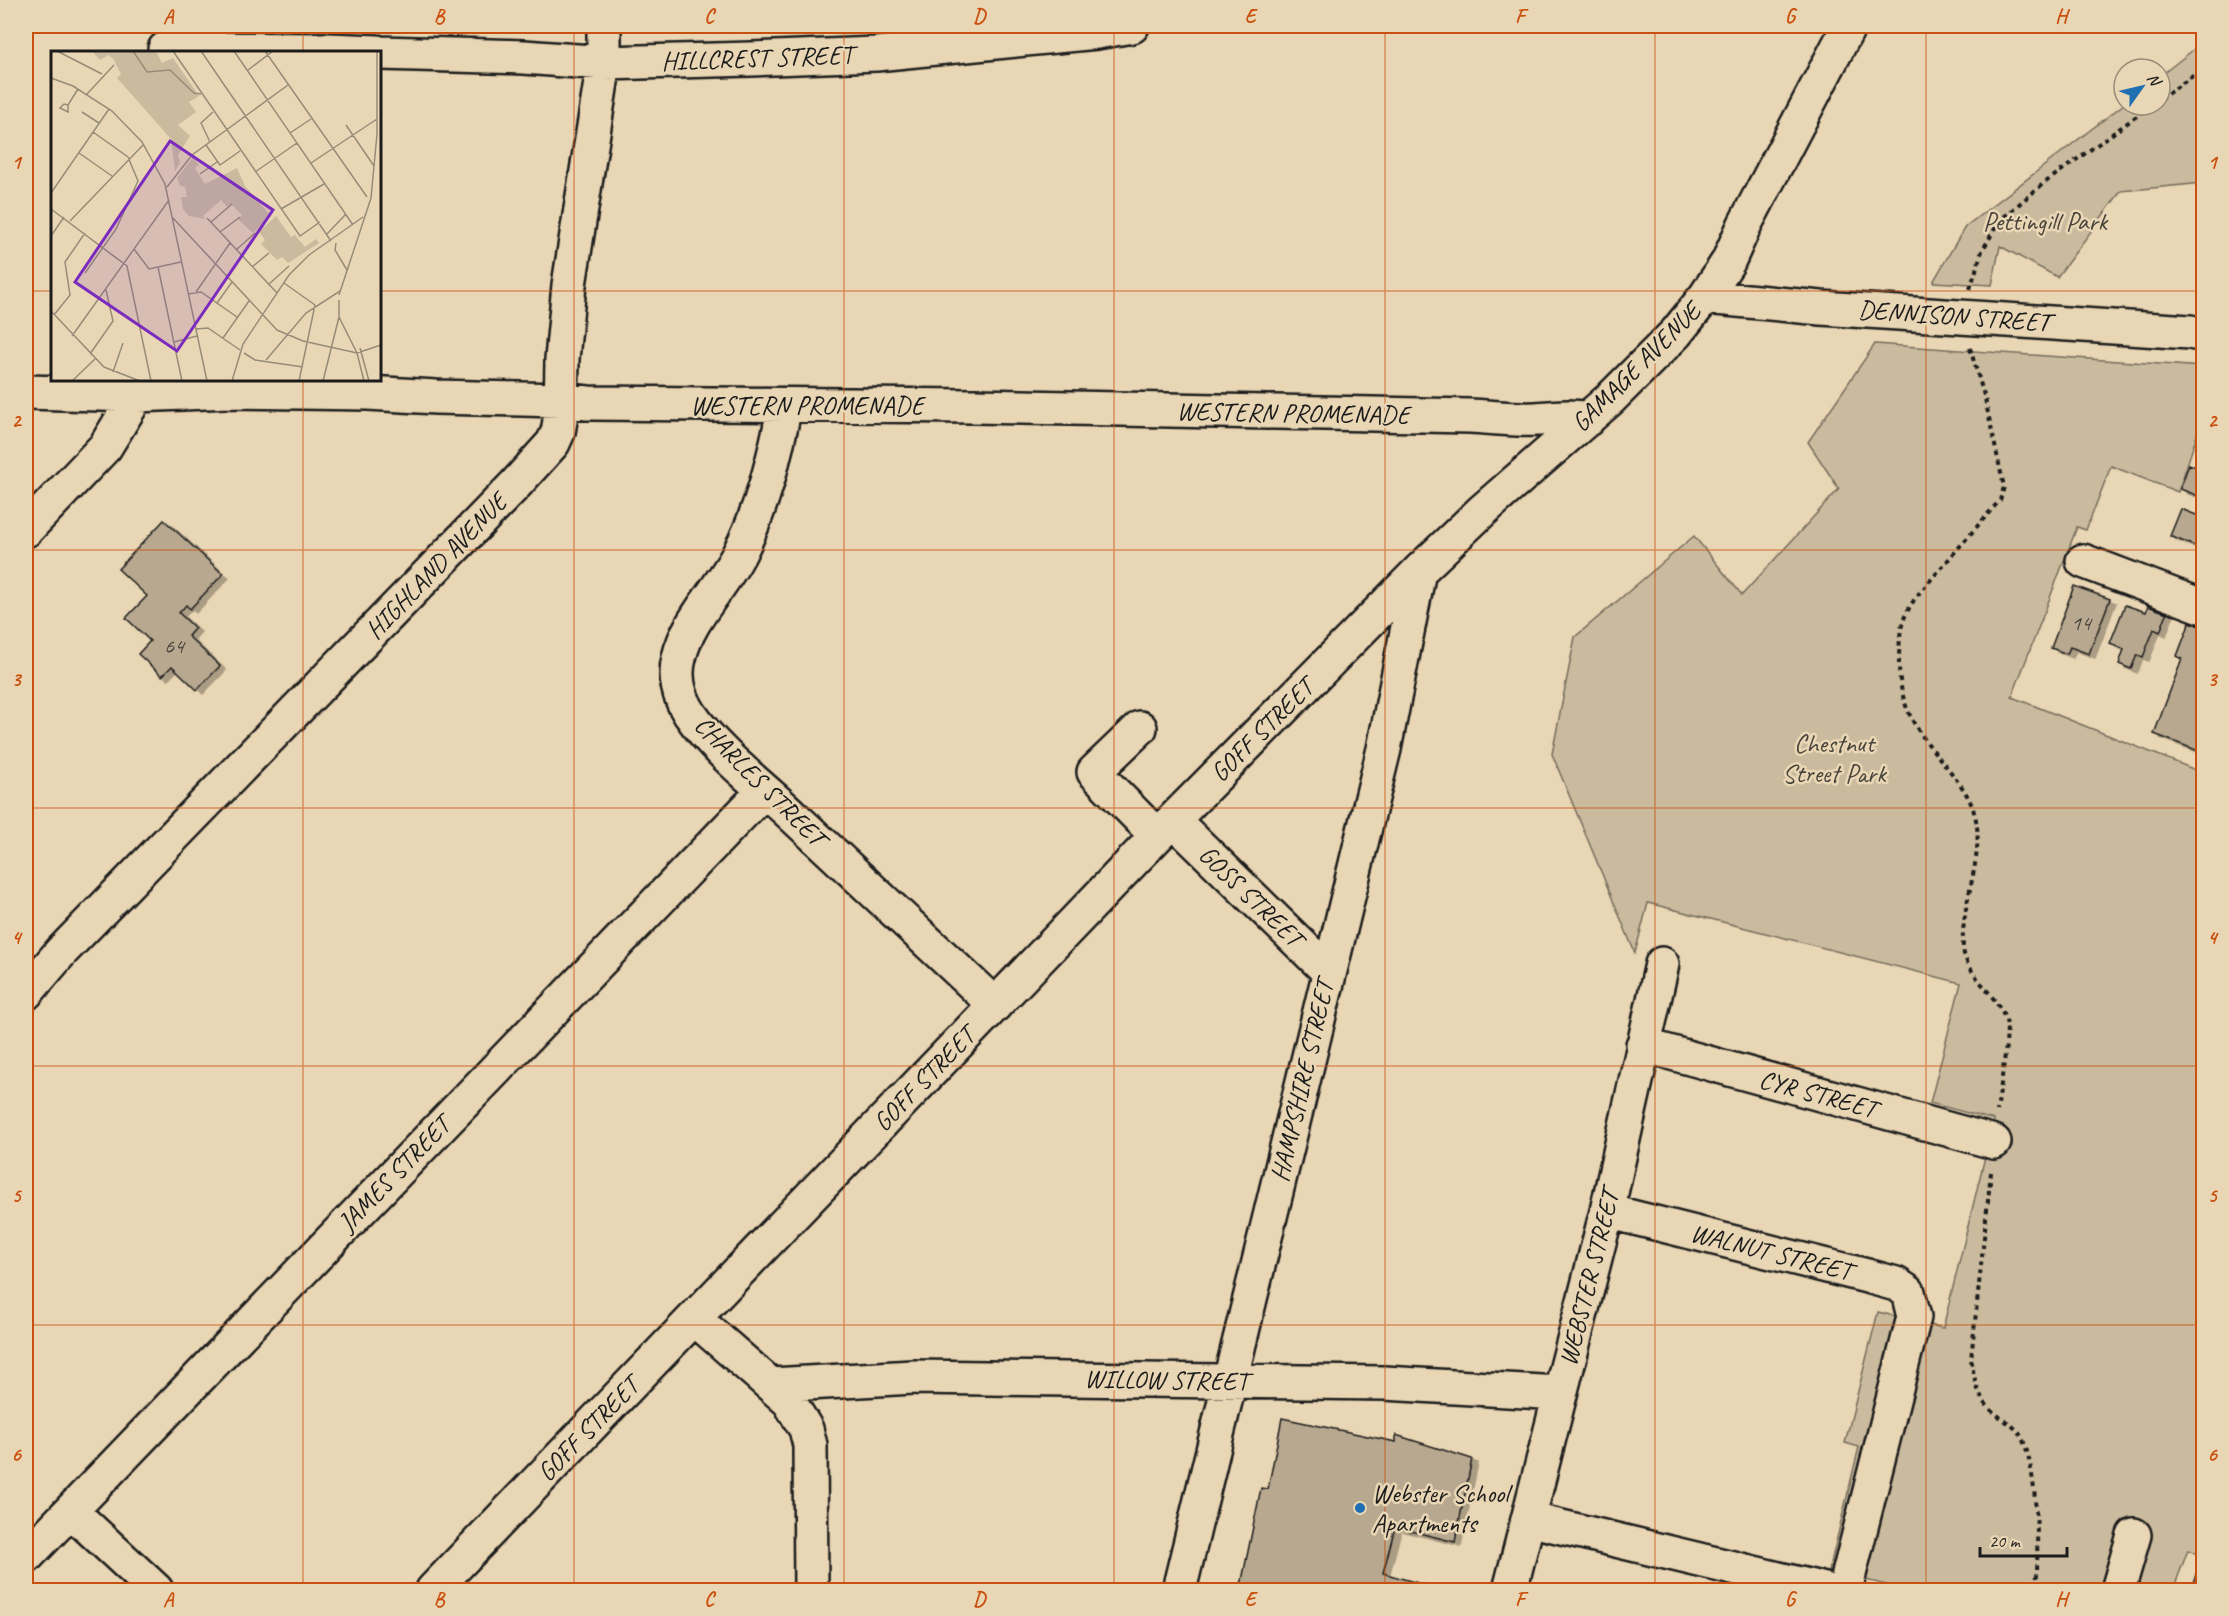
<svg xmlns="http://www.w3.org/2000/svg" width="2229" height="1616" viewBox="0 0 2229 1616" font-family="Caveat,sans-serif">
	<defs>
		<filter id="shadow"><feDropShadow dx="6" dy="4" stdDeviation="0" flood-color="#0004"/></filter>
	</defs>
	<rect width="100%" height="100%" fill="#e9d6b4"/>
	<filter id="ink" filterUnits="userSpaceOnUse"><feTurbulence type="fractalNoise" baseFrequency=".0167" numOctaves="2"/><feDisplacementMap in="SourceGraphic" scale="12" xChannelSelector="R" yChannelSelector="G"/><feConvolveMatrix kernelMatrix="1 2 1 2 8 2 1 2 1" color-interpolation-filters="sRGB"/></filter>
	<g filter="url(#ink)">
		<!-- green -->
		<path fill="#cbbb9e" stroke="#746c5d" stroke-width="1.5" d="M2203,42V183L2121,191L2057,277L2000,246L1992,285L1933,282L1965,227L2124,104L2160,105V76Z
			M1875,344L2203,367V417L2178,492L2111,466L2086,530L2077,527L2012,697L2203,773L2204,1549L2201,1555L2188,1550L2173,1590H1907L1829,1571L1859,1447L1845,1443L1878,1312L1943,1328L1994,1120L1930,1103L1961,983L1648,903L1635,953L1552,754L1575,637L1694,536L1742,595L1839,489L1808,442Z"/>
		<!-- building -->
		<path fill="#b7a88f" stroke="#1c1c1c" stroke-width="1.5" filter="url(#shadow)" d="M2189,464L2204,470V498L2180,489Z
			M2181,509L2204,518V547L2200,546L2199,548L2170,536Z
			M164,520L223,574L190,609L186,605L179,613L195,628L188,636L220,666L197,690L172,666L162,676L138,654L150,641L126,618L147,596L118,569Z
			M2074,586L2110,599L2089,654L2070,647L2067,654L2051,648Z
			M2125,605L2146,612L2148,606L2167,613L2160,632L2154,629L2143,657L2137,655L2131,669L2119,664L2124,649L2110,643Z
			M2190,622L2204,628V753L2154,734L2182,659L2177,656Z
			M1282,1418L1396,1442V1435L1472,1459L1455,1542L1395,1527L1383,1573L1442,1590H1240L1261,1488L1268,1489Z
			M2199,1567L2204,1569V1590H2190Z"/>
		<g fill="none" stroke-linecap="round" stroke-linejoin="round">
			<defs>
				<path id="minor" d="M165,49L328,50L377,52
					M380,53L524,57L604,63L751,59L876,54L1097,32L1132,26
					M1705,297L1821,308L2190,332L2204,335
					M26,392L137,395L229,391L368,393L436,397L561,400L588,403L974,406L1470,416C1492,417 1514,420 1536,419C1556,418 1567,415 1588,419
					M785,405C775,456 763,506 740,552C722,588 688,618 679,658C674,677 679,697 690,714C716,752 759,784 793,816C861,879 928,942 995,1005
					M26,530L105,447L137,395
					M2083,561L2204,607
					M1140,728L1094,772L1157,836
					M1173,820L1328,971
					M26,993L61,952L515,485L553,443L558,432L561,415L562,359L569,285L604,63V26
					M1643,1045L1994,1142
					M1607,1211L1867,1276L1896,1284L1908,1292L1914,1317L1845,1590
					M695,1319L789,1401L806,1429L810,1445L811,1590
					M772,1385L913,1377L1384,1383L1560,1393
					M71,1511L156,1590
					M1528,1519L1825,1590
					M26,1557L764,791
					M433,1590L1157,836L1419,571L1482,511L1610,399L1676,333L1705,297L1728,262L1745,224L1849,26
					M1179,1590L1384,749L1419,571
					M1510,1590L1607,1211L1662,964
					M2118,1590L2134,1535"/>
			</defs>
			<!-- minor casing -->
			<use href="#minor" stroke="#1c1c1c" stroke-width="38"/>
			<!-- path -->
			<path stroke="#1c1c1c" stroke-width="4" stroke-dasharray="4.5 4.5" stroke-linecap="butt" d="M2160,99L2204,68
				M1970,289L1982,251L2000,220L2043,184L2152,105
				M1970,348L1985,399L2004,487L2000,500L1916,597C1900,621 1900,629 1899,657C1898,707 1915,729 1946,766C1957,780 1969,794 1974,812C1987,853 1960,904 1963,947C1964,973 1997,994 2006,1021C2010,1031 1999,1096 1997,1111
				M1991,1172L1971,1359C1975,1383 1978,1400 1997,1415C2004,1420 2014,1426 2019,1433C2038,1460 2039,1556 2036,1590"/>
			<!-- minor -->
			<use href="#minor" stroke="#e9d6b4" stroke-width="33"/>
		</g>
	</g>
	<!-- grid -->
	<path fill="none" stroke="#c9500e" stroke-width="1.5" stroke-opacity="0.55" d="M303,26V52M574,26V1590M844,26V1590M1114,26V1590M1385,26V1590M1655,26V1590M1926,26V1590M26,291H52M380,291H2204M303,380V1590M26,550H2204M26,808H2204M26,1066H2204M26,1325H2204"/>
	<!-- markers -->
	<circle fill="#1f6fb2" stroke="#e9d6b4" stroke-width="2" cx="1360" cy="1508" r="6"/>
	<g text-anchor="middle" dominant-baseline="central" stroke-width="5" stroke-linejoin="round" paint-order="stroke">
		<!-- number labels -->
		<g font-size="22" fill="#433f39">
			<text x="2081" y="623">14</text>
			<text x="174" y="646">64</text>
		</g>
		<!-- street labels -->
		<g font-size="26" fill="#1c1c1c" stroke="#e9d6b4">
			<text transform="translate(757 58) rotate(-2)">HILLCREST STREET</text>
			<text transform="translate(1954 316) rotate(4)">DENNISON STREET</text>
			<text transform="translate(1636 367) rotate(-45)">GAMAGE AVENUE</text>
			<text x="807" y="405">WESTERN PROMENADE</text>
			<text transform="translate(1293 413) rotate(1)">WESTERN PROMENADE</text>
			<text transform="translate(436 566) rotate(-46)">HIGHLAND AVENUE</text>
			<text transform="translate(1262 730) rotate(-45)">GOFF STREET</text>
			<text transform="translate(760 781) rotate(45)">CHARLES STREET</text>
			<text transform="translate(1251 896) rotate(44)">GOSS STREET</text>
			<text transform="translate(924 1079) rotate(-46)">GOFF STREET</text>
			<text transform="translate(1302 1081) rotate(-77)">HAMPSHIRE STREET</text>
			<text transform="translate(1818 1094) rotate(15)">CYR STREET</text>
			<text transform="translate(394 1174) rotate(-46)">JAMES STREET</text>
			<text transform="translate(1771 1252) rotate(14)">WALNUT STREET</text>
			<text transform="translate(1589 1278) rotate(-76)">WEBSTER STREET</text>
			<text transform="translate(1166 1380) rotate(1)">WILLOW STREET</text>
			<text transform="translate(588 1429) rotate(-46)">GOFF STREET</text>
		</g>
		<!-- park labels -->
		<g font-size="26" fill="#48443c" stroke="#e9d6b4">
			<text x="2045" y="221">Pettingill Park</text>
			<text x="1834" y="743">Chestnut<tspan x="1834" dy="30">Street Park</tspan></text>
		</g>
		<!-- poi labels -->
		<g font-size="26" fill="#1c1c1c" stroke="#e9d6b4" text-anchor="start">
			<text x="1372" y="1493">Webster School<tspan x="1372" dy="30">Apartments</tspan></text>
		</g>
	</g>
	<!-- overview -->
	<g transform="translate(51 51)">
		<rect width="330" height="330" fill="#e9d6b4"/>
		<path d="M41,0H105L111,12L122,7L148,45L138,51L145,61L127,74L139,85L127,104L129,112L124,120L120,88L66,27L70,23L63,9L58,4L49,9ZM142,106L148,114L144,117L154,133L186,117L194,135L220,165L202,182L187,168L191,164L180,153L176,156L170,149L152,165L154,168L138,165L132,158L130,146H136L134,136L129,135L126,127ZM225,165L240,186L244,184L254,196L265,188L268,192L237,212L231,206L226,209L210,193L214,189L208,181Z" fill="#cbbb9e"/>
		<path fill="none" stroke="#978c77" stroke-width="1.5" d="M6,0L51,23M82,0L96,21L119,19L143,42L150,43M122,0L249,185L269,171M150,0L280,190M183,0L302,174M214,0L316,146M197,19L222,0M0,27L22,35L61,60L91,91L114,133L156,330M36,43L63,14M13,53L17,54V61L9,57ZM17,54L27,38M31,61L48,72M295,74L323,115M239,82L260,68M159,91L150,72L162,61M155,94L169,114L189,100M28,102L61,125M260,112L326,68M204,121L246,92M149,123L166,111M116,136L141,104L237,34M0,142L58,58M0,158L76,215L100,330M230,158L273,133M121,166L226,279L252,290L306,302L330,294M156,167L226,242M19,170L93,93M160,171L181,153M169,181L189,166M276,183L295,163M0,185L13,166M285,192L284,199L296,219M83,198L98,218L130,211M185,199L204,182M107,216L131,330M201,216L218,202M34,222L65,178L87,130L77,106L42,81M233,232L264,254M217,234L238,215M145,241L179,192M137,243L150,241L186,266M288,244L320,147L326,83V0M288,249V266L306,302L313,330M166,252L181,231M0,260L53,316L89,330M3,264L19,244L14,211L34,182M145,278L157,277L189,299M21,285L118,149M172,287L198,250M123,291L146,285M309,297L318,330M193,302L204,309L252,316M39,303L62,270L55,239M215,309L255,262L289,240M62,321L72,292M21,330L44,308M181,330L192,293L238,224L258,204L312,166M248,330L264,254M272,330L288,266"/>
		<path fill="#7b2cbf" fill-opacity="0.15" stroke="#7b2cbf" stroke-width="3" d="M119,90L222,159L126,300L24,231Z"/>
		<rect width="330" height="330" fill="none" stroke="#1c1c1c" stroke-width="3"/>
	</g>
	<!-- margin -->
	<rect width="2229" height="1616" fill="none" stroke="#e9d6b4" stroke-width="66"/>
	<!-- north arrow -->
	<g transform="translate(2142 87) rotate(56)"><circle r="28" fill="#e9d6b4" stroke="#978c77" stroke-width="1.5"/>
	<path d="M0-4.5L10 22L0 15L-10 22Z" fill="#1f6fb2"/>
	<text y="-9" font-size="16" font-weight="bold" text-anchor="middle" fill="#1c1c1c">N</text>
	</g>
	<!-- scale -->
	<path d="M1980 1547v9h87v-9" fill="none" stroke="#1c1c1c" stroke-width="3"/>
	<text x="1989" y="1547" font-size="18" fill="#1c1c1c" stroke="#e9d6b4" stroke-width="4.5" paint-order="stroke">20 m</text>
	<rect x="33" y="33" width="2163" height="1550" fill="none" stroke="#c9500e" stroke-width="2"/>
	<g font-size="20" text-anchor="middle" font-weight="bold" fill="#c9500e">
		<text x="168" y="23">A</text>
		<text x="439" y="23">B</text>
		<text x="709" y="23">C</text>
		<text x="979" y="23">D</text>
		<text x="1250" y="23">E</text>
		<text x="1520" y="23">F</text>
		<text x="1790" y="23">G</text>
		<text x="2061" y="23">H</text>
		<text x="16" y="169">1</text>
		<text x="2212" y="169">1</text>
		<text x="16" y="427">2</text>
		<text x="2212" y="427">2</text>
		<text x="16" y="686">3</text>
		<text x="2212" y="686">3</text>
		<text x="16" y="944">4</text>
		<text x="2212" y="944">4</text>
		<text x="16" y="1202">5</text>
		<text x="2212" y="1202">5</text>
		<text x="16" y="1461">6</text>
		<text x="2212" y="1461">6</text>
		<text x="168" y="1606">A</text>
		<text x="439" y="1606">B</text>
		<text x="709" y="1606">C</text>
		<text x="979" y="1606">D</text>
		<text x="1250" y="1606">E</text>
		<text x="1520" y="1606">F</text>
		<text x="1790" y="1606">G</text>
		<text x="2061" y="1606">H</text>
	</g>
</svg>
